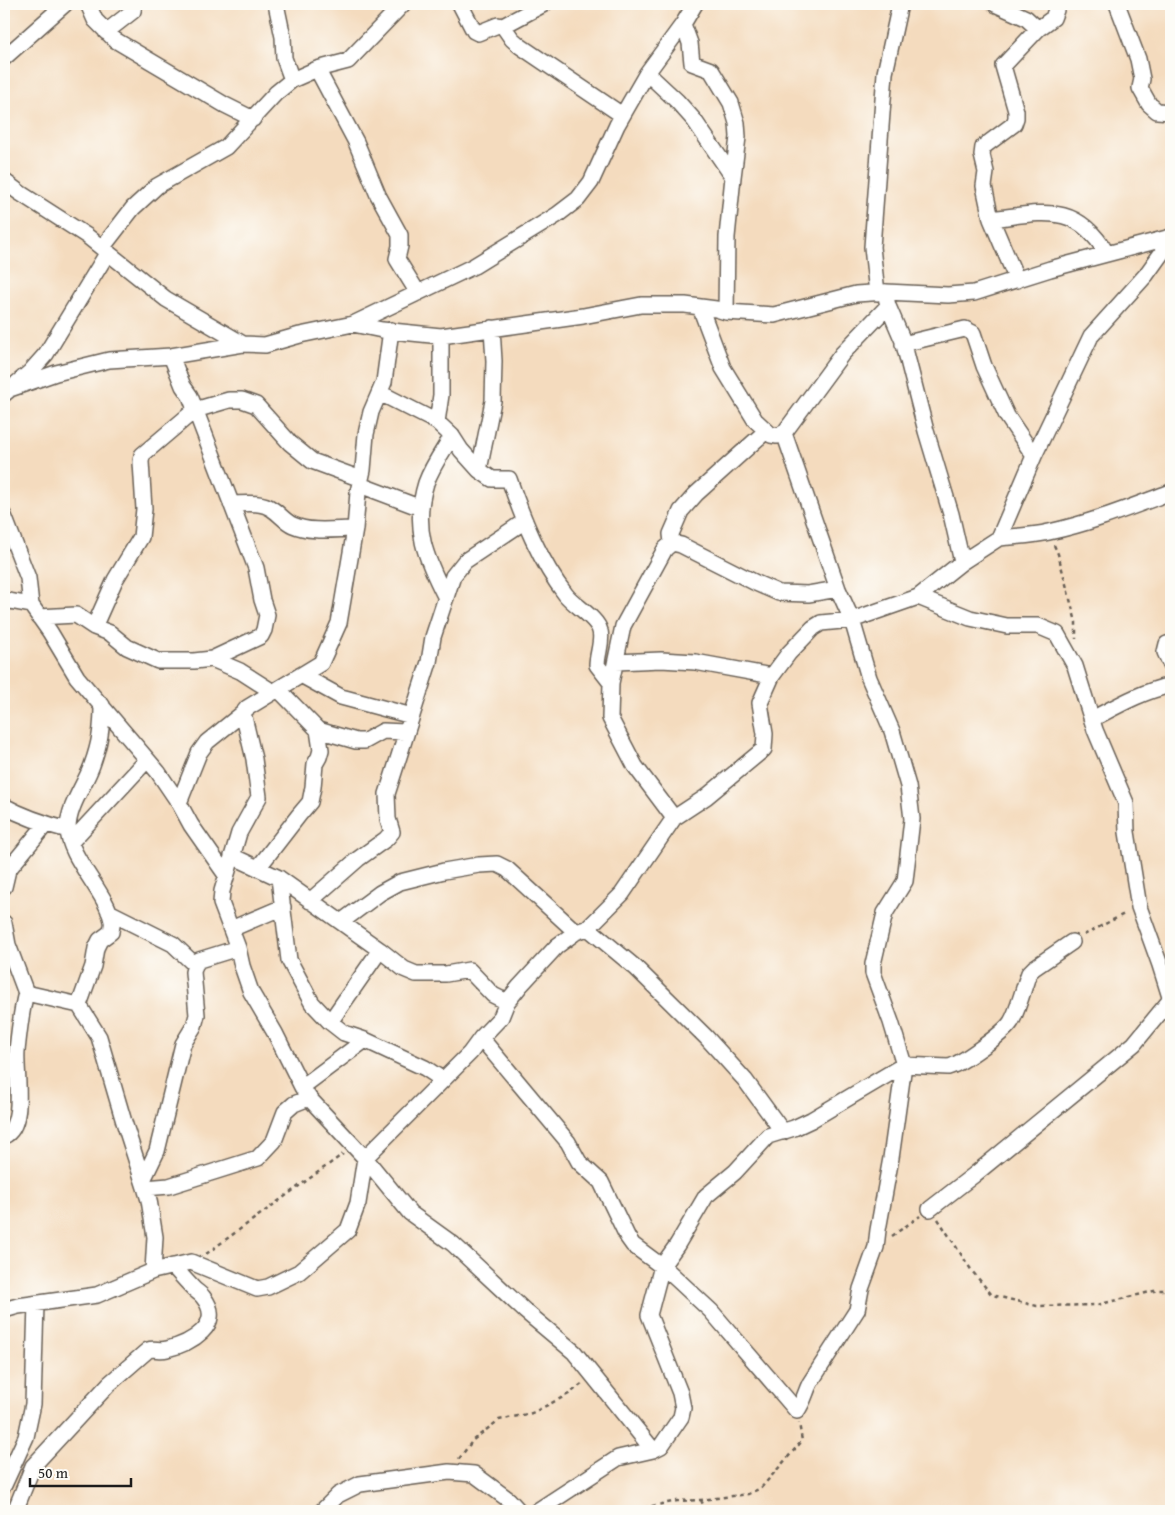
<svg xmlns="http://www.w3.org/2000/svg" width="1175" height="1515" viewBox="0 0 1175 1515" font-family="'Gentium Book Plus',serif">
	<rect width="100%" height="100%" fill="#fdfcf7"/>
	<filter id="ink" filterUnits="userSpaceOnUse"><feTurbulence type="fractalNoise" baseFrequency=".02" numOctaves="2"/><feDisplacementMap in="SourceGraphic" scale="10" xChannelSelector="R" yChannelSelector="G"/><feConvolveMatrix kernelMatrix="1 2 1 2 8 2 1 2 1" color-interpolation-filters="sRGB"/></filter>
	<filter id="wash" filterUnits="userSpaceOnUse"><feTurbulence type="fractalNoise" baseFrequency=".0096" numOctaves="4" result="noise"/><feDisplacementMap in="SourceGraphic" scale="20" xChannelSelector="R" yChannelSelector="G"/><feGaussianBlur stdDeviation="1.12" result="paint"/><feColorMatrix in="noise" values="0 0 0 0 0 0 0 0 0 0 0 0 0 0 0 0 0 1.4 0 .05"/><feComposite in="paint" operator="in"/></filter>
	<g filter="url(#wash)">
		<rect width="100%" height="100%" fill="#f4dbbe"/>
	</g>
	<g filter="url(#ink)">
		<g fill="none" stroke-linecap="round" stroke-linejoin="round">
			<defs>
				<path id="minor" d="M88,4L95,20L115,40L225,105L253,119
					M276,4L283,37L284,58L292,80
					M460,4L474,31L478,33L498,25L503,26L512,39L520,46L622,115
					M995,4L1026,18L1038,29
					M1117,4L1138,59L1142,79L1140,88L1149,104L1157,111L1171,112
					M683,24L690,43L692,63L711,70L731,103L737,123L738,137L733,177L727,237L726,312
					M503,26L544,4
					M106,32L133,11L134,4
					M4,58L65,4
					M317,69L356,142L378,195L400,235V246L397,259L418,293
					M647,73L677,101L694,120L733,177
					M4,181L20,193L87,236L166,299L243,344
					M991,219C1043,213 1076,201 1107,254
					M102,248L133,208L157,186L226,147L276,93L292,80L317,69L348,61L403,4
					M1017,280L991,219L984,186L986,172L982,155L983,147L1014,124L1016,118V111L1003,66L1038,29L1053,18L1056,10L1055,4
					M885,292L888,306L903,341L926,431L951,514L962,562
					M877,293L872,247L879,153L885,73L900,4
					M353,324L474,266L557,215L578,199L591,182L617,125L647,73L683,24L695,4
					M391,330L384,382L371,412L366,434L363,470L358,492L355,529L339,623L321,663L247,708L243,713L254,759L259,797L239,833L222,891L221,903L238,948L242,966L251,992L275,1033L302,1087L309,1098L365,1158L410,1213L453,1244L525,1311L574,1352L653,1450
					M903,344L965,329L973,333L984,366L1007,416L1034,456
					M171,356L183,386L190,396L256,568L262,600L267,615L264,630L261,636L212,659
					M17,383L30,372L46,354L108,252
					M380,393L437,422L452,436L461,450L479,470L492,479H509C523,519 540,562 566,595C575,606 597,618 600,631C603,641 597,654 597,665L611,683
					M4,394L10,389L56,373L109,360L171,356L243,344L265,345L300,335L353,324L382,330L441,336L583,316L641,305H685L716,309L726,312L774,315L856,294L886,292L948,295L974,293L1050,269L1171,237
					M437,422L441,395V336
					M784,433L842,354L888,306
					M479,470L493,401L494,361L492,328
					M360,485L421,508
					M231,504C243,504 261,501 272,509C280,514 284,521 293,525C311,533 336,529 355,529
					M4,516L28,578L31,605L50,632L77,677L158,772L179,803L191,825L226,875
					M999,538C1015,536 1033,536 1049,532C1091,523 1131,507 1171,492
					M672,543L671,534L681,511L696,494L765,432
					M918,597L970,618L1007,626H1038L1057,634L1075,666L1095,730L1126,803L1127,832L1139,907L1160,965L1171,1000
					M446,598C426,559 412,528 426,483C432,466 443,451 452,436
					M4,600L31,605
					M39,617L76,615L94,627L110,633L127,647L158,661H194L212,659L240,671L273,692
					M94,627L115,580L141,537L144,509L141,462L142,455L195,410L229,400H242L256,405L290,443L312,461L361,479
					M1171,643L1167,644L1165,652L1171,665
					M616,662L661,660L695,662L772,676
					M301,675L341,697L412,716
					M278,689L318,730L356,741H365L383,731L405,732
					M1092,719C1119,705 1141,692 1171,685
					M179,803L199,753L207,742L243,713
					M4,806C24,817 45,824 68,830
					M674,818L635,766L610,718L611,683L623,626L665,549L672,543L681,545L756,583L779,593L808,594L838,589
					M71,842L147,760
					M232,856L279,878L380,950L404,969L416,974H446L469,970L493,995L507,1002
					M258,868L299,815L310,802L313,787L315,764L319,757L321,750L318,730
					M279,878L289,960L312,1003L330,1022L344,1033L365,1040L425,1068L443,1080
					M4,887L8,870L46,824
					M310,901L358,859L386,839L392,832L388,819L387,794L429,662L433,637L453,576L465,561L525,521
					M109,912L173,944L195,965
					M341,922L380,893L400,882L444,871L479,865L497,864L507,869L576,932
					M4,923L8,945L26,993
					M588,928L636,968L706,1037L745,1080L783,1132
					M231,929L283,907
					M79,1005L93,966L96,948L100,940L111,932C111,929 113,925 112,921C107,893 68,857 68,829C68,806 85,785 92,765C100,743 102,728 102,705
					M330,1022L380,950
					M481,1038L568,1142L579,1162L601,1182L628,1238L633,1245L668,1271L711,1311L797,1411C804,1401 805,1393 810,1383L857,1310L861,1289L876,1247L878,1230L891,1158L904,1065L891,1022L873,973V964L885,913L905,881L912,819L908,786L892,731L869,678L852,620L838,589L784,433L777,436L771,435L755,420L723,368L700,307
					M302,1087L365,1040
					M4,1136C27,1126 15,1071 17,1051C19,1032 21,1011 26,993L79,1005L99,1037L124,1122L149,1200L155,1237L153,1271
					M143,1180L157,1151L183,1044L194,1026L197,1015L193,972L195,965L199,960L238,948
					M145,1188L169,1186L258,1158L274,1141L285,1112L294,1104L309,1098
					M930,1209L974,1175L1134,1044L1171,999
					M4,1310L18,1306L97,1295L153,1271L191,1262L257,1289L268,1287L299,1272L348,1230L358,1203L365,1158L470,1053L481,1038L501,1017L507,1002L520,986L557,946L576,932L588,928L622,894L674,818L706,797L764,749L765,734L760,703L772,676L789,653L813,628L821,623L852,620L918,597L962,562L999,538L1034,456L1091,336L1146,275L1171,240
					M4,1485L26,1437L33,1404L36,1304
					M15,1511L33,1466L109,1384L148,1350C154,1348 160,1351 167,1349C189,1344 226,1325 203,1297C201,1294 197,1292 194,1289C187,1282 180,1274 173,1266
					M322,1511L338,1495L360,1484L449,1472L474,1474L509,1500L519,1511
					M537,1511L618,1458L653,1450L661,1446L681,1417L683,1408L680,1393L649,1315L662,1266L677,1245L706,1196L735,1172L768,1136L794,1128L811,1120L904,1065L948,1067C960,1065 1005,1032 1011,1022C1018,1011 1024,986 1029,973L1034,968L1072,942"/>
			</defs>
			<!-- minor casing -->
			<use href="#minor" stroke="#685f55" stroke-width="18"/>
			<!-- path -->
			<path stroke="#685f55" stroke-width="2.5" stroke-dasharray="4 4" stroke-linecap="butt" d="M1054,545L1058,554L1076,622V639
				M1084,935L1126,913
				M938,1219L972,1271L992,1295L1037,1306L1097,1305L1158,1290H1171
				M892,1236L920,1216
				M206,1254L343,1154
				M459,1459L473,1440L499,1420L532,1413L569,1394L583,1383
				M701,1500L706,1511
				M628,1511L677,1501L701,1500L748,1494L761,1488L802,1441L799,1423"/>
			<!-- minor -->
			<use href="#minor" stroke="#fff" stroke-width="15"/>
		</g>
	</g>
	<!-- margin -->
	<rect width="1175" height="1515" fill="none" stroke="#fdfcf7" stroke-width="20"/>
	<!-- scale -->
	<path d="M30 1478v8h101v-8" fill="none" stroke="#1c1c1c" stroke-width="2.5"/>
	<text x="38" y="1478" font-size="15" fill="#1c1c1c" stroke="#fdfcf7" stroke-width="4" paint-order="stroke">50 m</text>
</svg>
